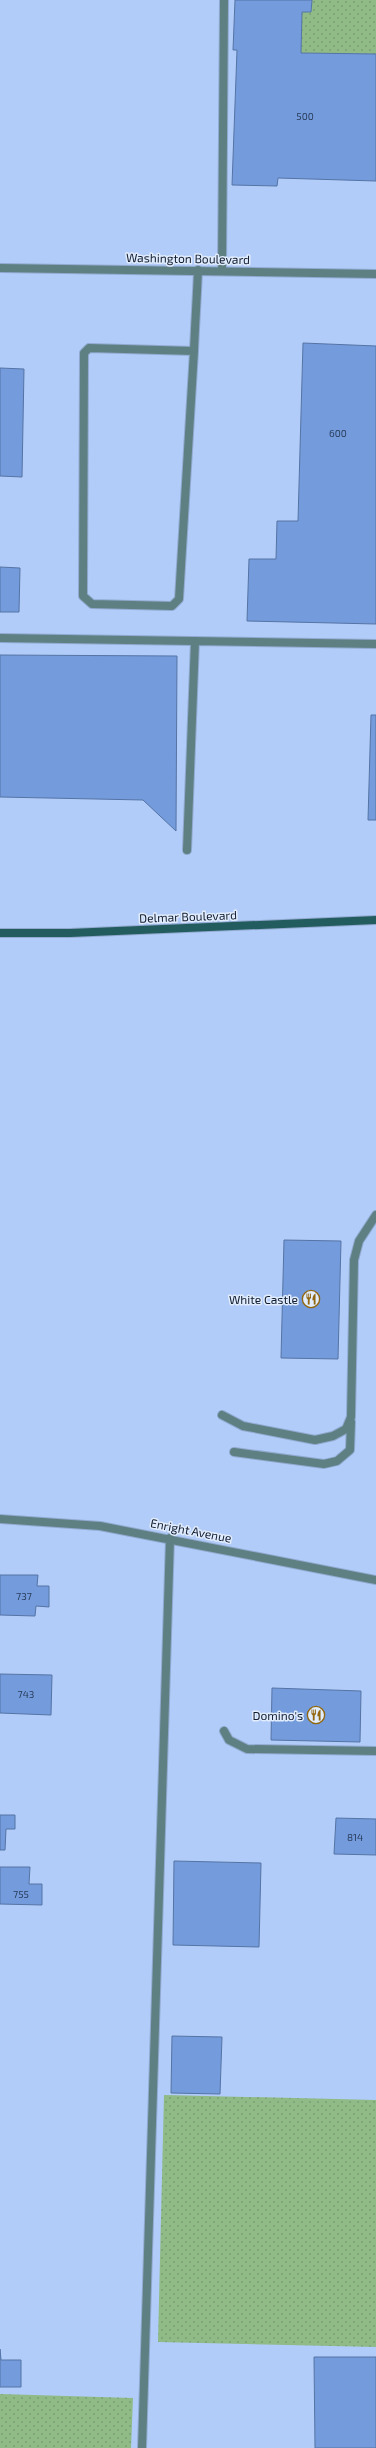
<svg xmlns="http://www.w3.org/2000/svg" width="376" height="2448" viewBox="0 0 376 2448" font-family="'Exo 2',sans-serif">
	<defs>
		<pattern id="grass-dots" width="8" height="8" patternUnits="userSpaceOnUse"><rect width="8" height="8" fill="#90ba86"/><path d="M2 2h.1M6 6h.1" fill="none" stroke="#7b9f74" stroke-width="1.8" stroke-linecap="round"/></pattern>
	</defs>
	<rect width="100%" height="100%" fill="#b1ccf8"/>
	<!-- grass -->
	<path fill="url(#grass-dots)" d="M312,0H376V54L301,53L302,12H311Z
		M164,2095L376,2100V2347L158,2342Z
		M0,2394L133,2398L131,2448H0Z"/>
	<!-- building -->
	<path fill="#749bdc" stroke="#5574a5" d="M235,0H312L311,12H302L301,53L376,54V181L278,178L277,186L232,185L237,50H233Z
		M303,343L376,346V624L247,621L249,559H276L277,521H298Z
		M0,368L24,369L22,477L0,476Z
		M0,567L20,568L19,612H0Z
		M0,655L177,656L176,831L143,800L0,797Z
		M371,715H376V820H368Z
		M284,1240L341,1241L338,1359L281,1358Z
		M0,1575H38L37,1586H49V1607L36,1606L35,1616L0,1615Z
		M0,1674L52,1675L51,1715L0,1713Z
		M272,1688L361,1691L360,1742L271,1740Z
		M0,1815H15V1829H6L5,1850H0Z
		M336,1818L376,1819V1855L334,1854Z
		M174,1861L261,1863L259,1947L173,1945Z
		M0,1867H30L29,1884H42V1905L0,1904Z
		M172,2036L222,2037L220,2094L171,2093Z
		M0,2349L1,2360H21V2387H0Z
		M314,2357H376V2448H315Z"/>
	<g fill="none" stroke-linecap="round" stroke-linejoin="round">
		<defs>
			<path id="lane" d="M222,271L224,0
				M194,351L89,348L84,353L83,596L92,604L172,606L179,599L194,351C195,324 197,297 198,270
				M0,638L376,644
				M187,850L195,641
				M222,1415L243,1426L315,1440L333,1436L346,1429L351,1417L354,1260L359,1241L376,1215
				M234,1452L324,1464L337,1461L350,1450L351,1422
				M224,1731L229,1740L247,1749L376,1751
				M142,2448L170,1538"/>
			<path id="street" d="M0,268L376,274
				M0,1519L100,1526L376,1580"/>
			<path id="secondary" d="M0,933H70L376,920"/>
		</defs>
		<!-- lane casing -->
		<use href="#lane" stroke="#91a9d0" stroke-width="10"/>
		<!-- street casing -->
		<use href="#street" stroke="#91a9d0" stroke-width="10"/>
		<!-- secondary casing -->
		<use href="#secondary" stroke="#91a9d0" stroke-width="10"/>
		<!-- lane -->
		<use href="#lane" stroke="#5e8082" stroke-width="8"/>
		<!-- street -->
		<use href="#street" stroke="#5e8082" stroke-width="8"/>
		<!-- secondary -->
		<use href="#secondary" stroke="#235c5f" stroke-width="8"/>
	</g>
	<!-- icons -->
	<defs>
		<symbol id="restaurant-ring" viewBox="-11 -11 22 22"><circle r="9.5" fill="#e1ecfd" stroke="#916810" stroke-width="1.5"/><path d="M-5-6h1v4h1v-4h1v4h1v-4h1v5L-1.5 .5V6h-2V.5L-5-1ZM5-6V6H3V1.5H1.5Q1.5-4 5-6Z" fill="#916810"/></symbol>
	</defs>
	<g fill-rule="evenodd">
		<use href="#restaurant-ring" x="301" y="1289" width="20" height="20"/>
		<use href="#restaurant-ring" x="306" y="1705" width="20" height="20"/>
	</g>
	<g text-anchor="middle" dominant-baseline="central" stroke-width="3" stroke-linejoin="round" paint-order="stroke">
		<!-- number labels -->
		<g font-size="10" fill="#293c5b">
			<text x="305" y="116">500</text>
			<text x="338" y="433">600</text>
			<text x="24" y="1596">737</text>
			<text x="26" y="1694">743</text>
			<text x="355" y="1837">814</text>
			<text x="21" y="1894">755</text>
		</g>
		<!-- street labels -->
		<g font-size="12" fill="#101c30" stroke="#e1ecfd">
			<text transform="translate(188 258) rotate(1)">Washington Boulevard</text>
			<text transform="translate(188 916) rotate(-2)">Delmar Boulevard</text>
			<text transform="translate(191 1530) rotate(11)">Enright Avenue</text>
		</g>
		<!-- poi labels -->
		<g font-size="12" fill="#101c30" stroke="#e1ecfd" text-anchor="end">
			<text x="298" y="1299">White Castle</text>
			<text x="303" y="1715">Domino's</text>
		</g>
	</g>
</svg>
